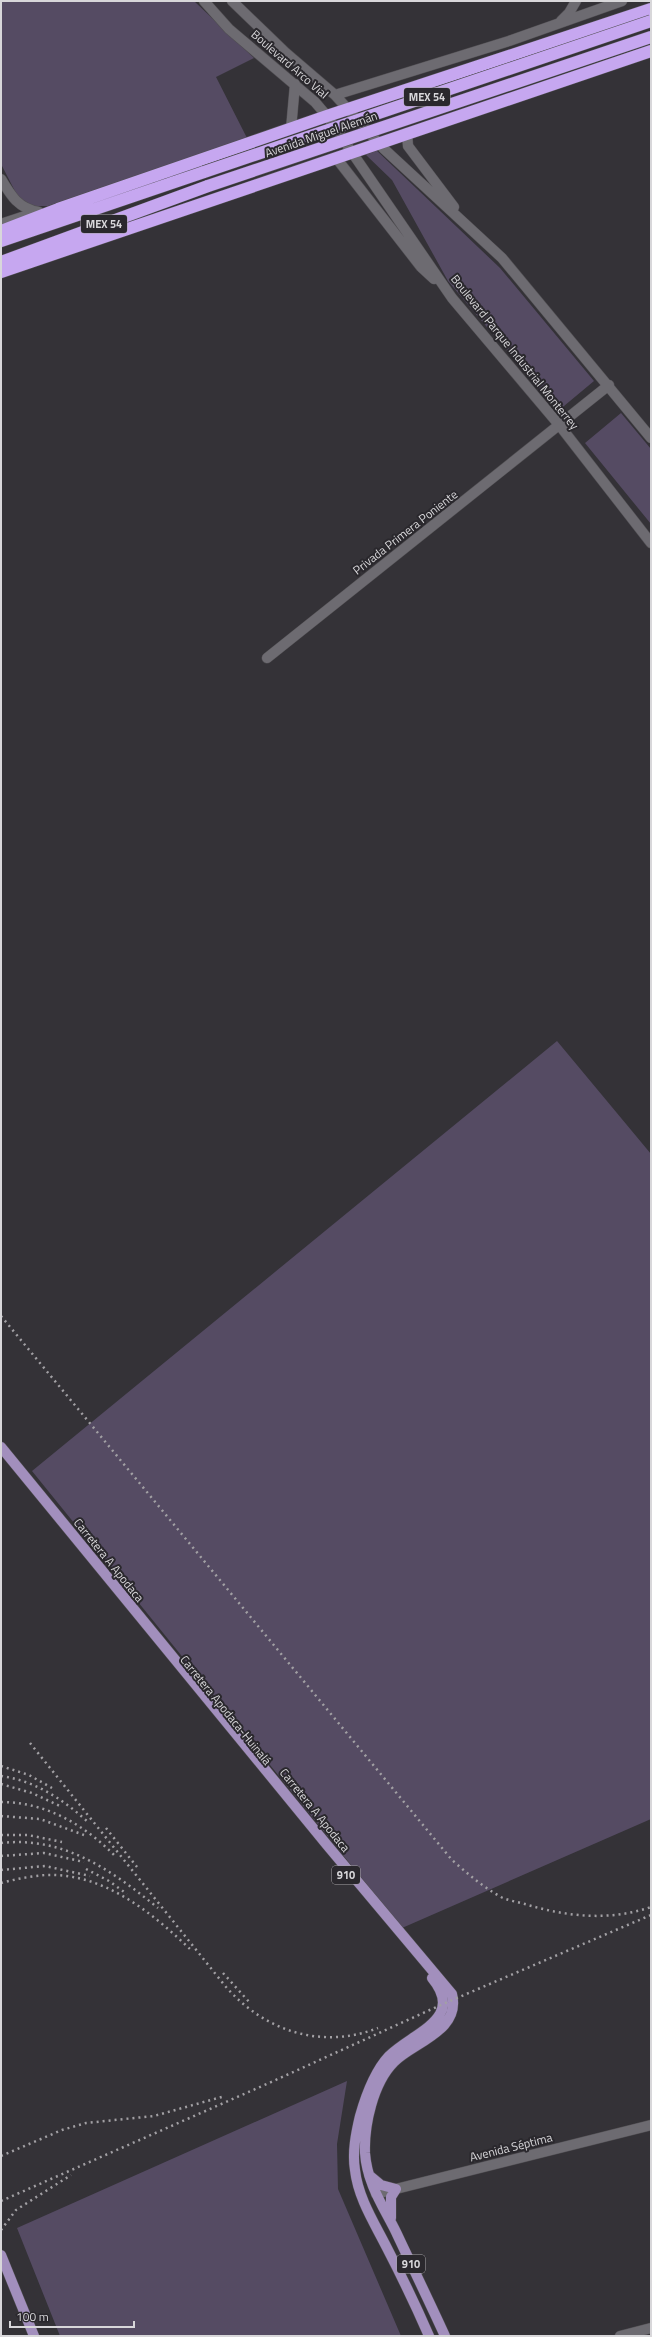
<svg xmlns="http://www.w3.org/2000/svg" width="652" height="2337" viewBox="0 0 652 2337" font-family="'Titillium Web',sans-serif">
	<rect width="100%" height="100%" fill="#343237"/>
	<!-- green -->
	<path fill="#554b63" d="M1,1H194L254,58L216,77L247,138L48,206H32L18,197L1,164Z
		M375,149L500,268L594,381L558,411L448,281L392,180L365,154Z
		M621,413L651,449V524L585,443Z
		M557,1041L651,1154V1819L402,1928L32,1471Z
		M347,2081L337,2144L338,2189L401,2336H60L17,2228Z"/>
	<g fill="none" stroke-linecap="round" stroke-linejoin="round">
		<defs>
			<path id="minor" d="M204,1L229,29L315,102L327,116L452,298L560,426L651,543
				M232,1L286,53L335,95L383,148L502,258L651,438
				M561,21L569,13L576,1
				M335,95L509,41L622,1
				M291,129L295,84
				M407,133L408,146L454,207
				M337,159L421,267L434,279
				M1,179C11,196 18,208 39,212
				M1,224L25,216
				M267,658L609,385
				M376,2194L651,2125
				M620,2336L651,2328"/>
			<path id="major" d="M1,1447L327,1845L452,1994C461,2031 414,2042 394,2062C373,2083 364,2125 365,2153C367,2183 383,2206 396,2232C412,2266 429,2301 445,2336
				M369,2175L381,2185L396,2189L391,2197V2218
				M1,2255L34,2336
				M429,2336C416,2306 402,2277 387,2248C375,2224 358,2198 355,2170C352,2152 356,2133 360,2116C366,2095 374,2072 389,2056C413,2032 466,2019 432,1978"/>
			<path id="highway" d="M1,231L58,209L327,116L651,9
				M1,241L204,172
				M1,262L208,186
				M1,272L651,51"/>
		</defs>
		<!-- minor casing -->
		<use href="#minor" stroke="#514f53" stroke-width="11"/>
		<!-- major casing -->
		<use href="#major" stroke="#514f53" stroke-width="11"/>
		<!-- highway casing -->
		<use href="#highway" stroke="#514f53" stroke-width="13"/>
		<!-- minor -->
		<use href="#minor" stroke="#6d6b71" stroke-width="10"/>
		<!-- major -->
		<use href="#major" stroke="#a28fbd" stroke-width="10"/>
		<!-- highway -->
		<use href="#highway" stroke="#c6a7f0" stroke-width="12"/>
		<!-- rail -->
		<path stroke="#a2a0a4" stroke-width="2.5" stroke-dasharray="2 4" stroke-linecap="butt" d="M1,1316L452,1860C468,1874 483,1887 501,1897C509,1901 519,1902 528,1905C569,1917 610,1921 651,1907
			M30,1743L226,1987C265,2031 321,2050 378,2028
			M1,1766L29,1775L52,1788
			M1,1776C36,1781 64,1800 89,1823
			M1,1784L32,1793L62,1807
			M1,1802C46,1802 85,1825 116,1857
			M1,1816L40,1819L84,1835
			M106,1828L137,1867
			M1,1835H28L62,1842
			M1,1843C64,1836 111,1870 158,1908
			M1,1856L44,1853L84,1862
			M86,1869L109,1881L127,1894
			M1,1870L45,1866L90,1876
			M1,1883C16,1879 31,1876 46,1875C104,1873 151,1912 191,1950
			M223,1973L251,2004
			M1,2156L62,2130L86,2123L154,2116L225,2096
			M1,2201L269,2083L443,2004L651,1915
			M1,2230L16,2210L71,2175"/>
		<defs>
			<path id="highway-bridge" d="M204,172L651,21
				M208,186L651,37"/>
		</defs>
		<!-- highway-bridge casing -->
		<use href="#highway-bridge" stroke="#514f53" stroke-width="13" stroke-linecap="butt"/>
		<!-- highway-bridge -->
		<use href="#highway-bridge" stroke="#c6a7f0" stroke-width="12"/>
	</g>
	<g text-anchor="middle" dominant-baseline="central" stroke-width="4" stroke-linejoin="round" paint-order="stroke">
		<!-- shield labels -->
		<g fill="#2a282d" stroke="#a4a2a6" stroke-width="1">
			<rect x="404" y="88" width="46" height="18" rx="3"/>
			<rect x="81" y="215" width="46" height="18" rx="3"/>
			<rect x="332" y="1866" width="28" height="18" rx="3"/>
			<rect x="397" y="2255" width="28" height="18" rx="3"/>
		</g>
		<g font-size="11" font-weight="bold" fill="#d8d7da">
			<text x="427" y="97">MEX 54</text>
			<text x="104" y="224">MEX 54</text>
			<text x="346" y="1875">910</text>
			<text x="411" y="2264">910</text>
		</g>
		<!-- street labels -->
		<g font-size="12" fill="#d8d7da" stroke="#2a282d">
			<text transform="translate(290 64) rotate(41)">Boulevard Arco Vial</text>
			<text transform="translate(321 134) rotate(-19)">Avenida Miguel Alemán</text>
			<text transform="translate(515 352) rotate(51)">Boulevard Parque Industrial Monterrey</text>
			<text transform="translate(405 532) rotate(-38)">Privada Primera Poniente</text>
			<text transform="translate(109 1560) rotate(51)">Carretera A Apodaca</text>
			<text transform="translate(226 1710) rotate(51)">Carretera Apodaca-Huinalá</text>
			<text transform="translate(315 1810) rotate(51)">Carretera A Apodaca</text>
			<text transform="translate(511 2147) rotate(-14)">Avenida Séptima</text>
		</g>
	</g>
	<!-- border -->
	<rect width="652" height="2337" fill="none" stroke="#d8d7da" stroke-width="4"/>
	<!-- scale -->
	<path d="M10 2321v6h124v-6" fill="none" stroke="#d8d7da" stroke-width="2"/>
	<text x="16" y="2321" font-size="12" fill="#d8d7da" stroke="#2a282d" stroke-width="3" paint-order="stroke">100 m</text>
</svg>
